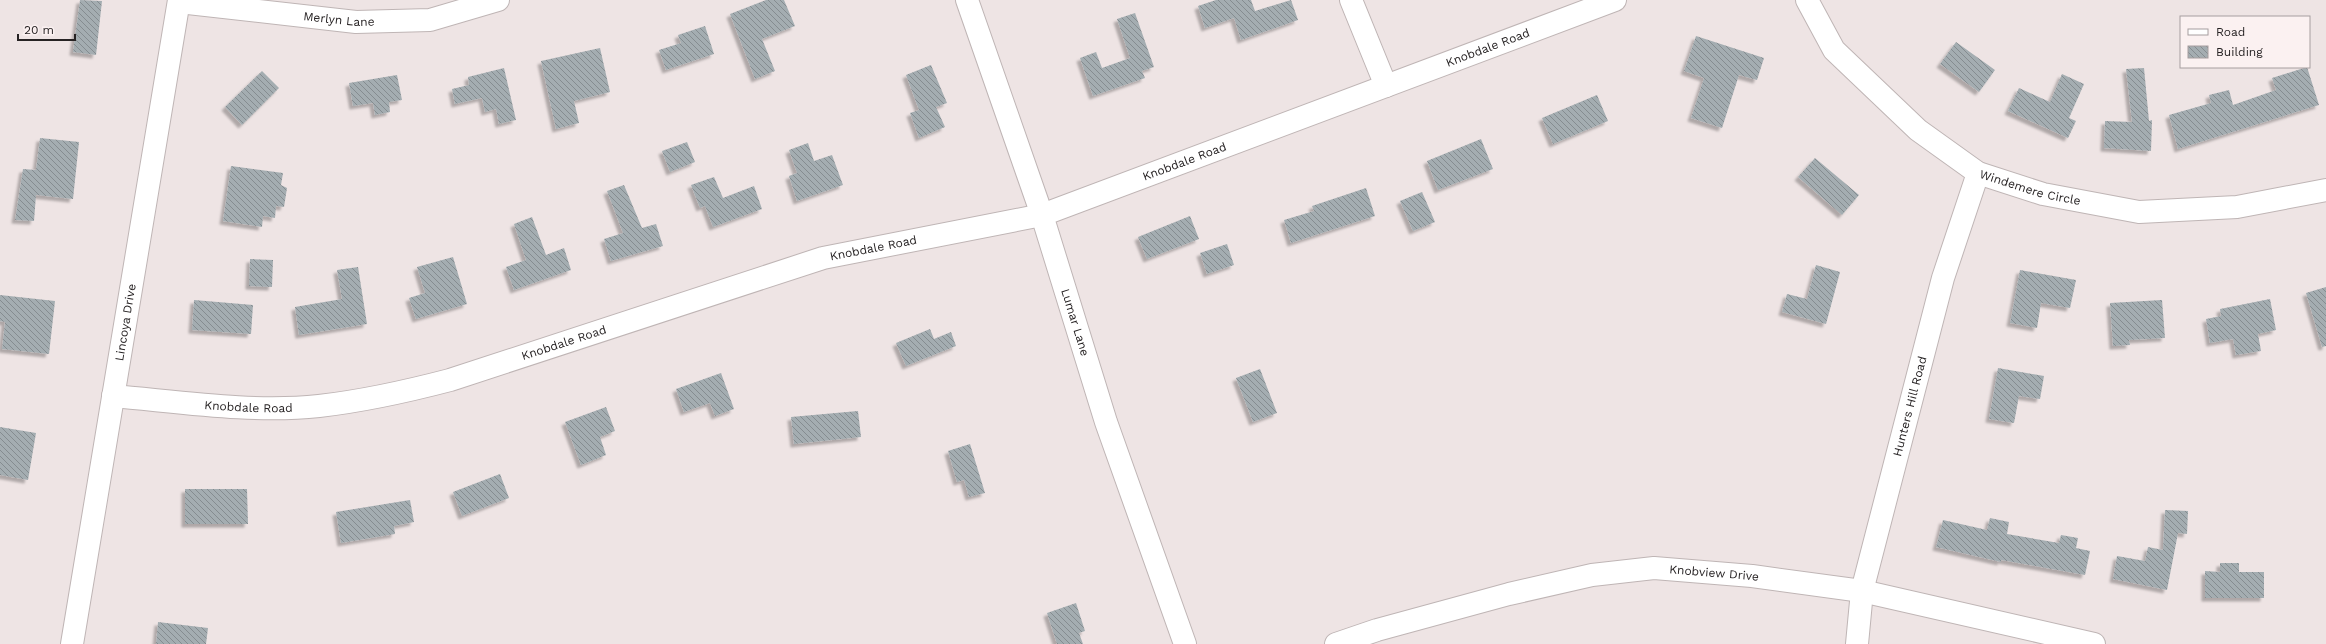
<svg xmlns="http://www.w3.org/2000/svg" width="2326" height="644" viewBox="0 0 2326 644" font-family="'Work Sans',sans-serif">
	<defs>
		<pattern id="building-back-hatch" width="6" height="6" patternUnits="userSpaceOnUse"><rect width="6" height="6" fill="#a4adb1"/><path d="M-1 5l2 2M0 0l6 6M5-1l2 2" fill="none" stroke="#858c90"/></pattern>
		<filter id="shadow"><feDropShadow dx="-3.5" dy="3.5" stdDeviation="1" flood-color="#0004"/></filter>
	</defs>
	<rect width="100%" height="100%" fill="#eee4e4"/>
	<!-- building -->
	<path fill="url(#building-back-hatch)" filter="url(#shadow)" d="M80,0L102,1L96,55L73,52Z
		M766,0H784L795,26L762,39L775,71L755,79L730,14Z
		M1216,0H1251L1255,11L1291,0L1298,20L1241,40L1234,18L1205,28L1198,6Z
		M1135,13L1154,67L1142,71L1145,78L1093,96L1080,58L1096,52L1102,68L1130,58L1117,19Z
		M705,26L714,54L666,70L659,50L681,43L678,35Z
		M1696,36L1764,58L1757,80L1739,75L1722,128L1691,118L1704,78L1684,71Z
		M1956,42L1995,70L1979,92L1940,64Z
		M600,48L610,92L574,101L579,123L556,129L541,61Z
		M931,65L947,103L936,107L945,127L919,138L910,113L919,110L906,75Z
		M2307,67L2319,105L2178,149L2169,115L2211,103L2209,95L2229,90L2233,105L2276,90L2272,78Z
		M504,68L516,120L499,124L496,109L485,112L482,98L455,104L452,89L469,85L468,77Z
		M2144,68L2149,121L2152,120L2151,151L2104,148L2105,121L2132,122L2126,69Z
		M262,71L279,88L242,125L225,107Z
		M2062,74L2084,84L2069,118L2076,121L2068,138L2008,111L2019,88L2050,102Z
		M397,75L402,100L389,102L390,112L375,115L373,103L353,106L349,83Z
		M1597,95L1608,121L1553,144L1542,118Z
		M40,138L79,142L73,199L36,195L34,221L15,220L23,169L36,170Z
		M1481,139L1493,169L1438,190L1427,161Z
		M687,142L695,162L670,172L662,151Z
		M808,143L814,161L832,155L843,185L797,201L789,176L797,173L789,150Z
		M1815,158L1859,195L1842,215L1798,177Z
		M231,166L283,173L281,185L287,188L284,207L276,206L275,218L263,216L262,227L223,221Z
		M714,177L723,198L754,186L762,209L713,227L705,206L700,208L691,185Z
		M624,185L642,228L656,224L663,246L611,261L604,239L623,233L607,191Z
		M1366,188L1375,216L1291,243L1284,220L1314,211L1312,206Z
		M1422,192L1435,222L1413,231L1400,201Z
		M1190,216L1199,239L1147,259L1138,237Z
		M532,217L546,255L564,248L571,270L514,290L506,267L526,260L514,224Z
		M1227,244L1234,265L1207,274L1200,253Z
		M453,257L467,304L416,319L409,298L425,293L417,267Z
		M250,259L273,260L272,287L249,286Z
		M1816,265L1840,272L1826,324L1782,312L1787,294L1807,299Z
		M358,267L367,324L299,335L295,307L342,299L337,270Z
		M2020,270L2076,280L2070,308L2041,303L2037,328L2010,323Z
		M2326,287V346L2322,347L2306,293Z
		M0,295L55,301L49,354L2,349L5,322L0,321Z
		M2270,299L2276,330L2258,334L2261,351L2236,355L2233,339L2210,343L2206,319L2221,316L2220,309Z
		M194,300L253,305L251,334L192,330Z
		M2162,300L2165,338L2129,340L2130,345L2113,346L2110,303Z
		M930,329L934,339L951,332L956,346L906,366L896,343Z
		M1998,368L2044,376L2040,399L2019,396L2014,423L1989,419Z
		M1260,369L1277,413L1253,422L1236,378Z
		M721,373L734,409L715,416L710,403L684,412L676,389Z
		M606,407L615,431L600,437L606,455L581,465L565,422Z
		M858,411L861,437L794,444L791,417Z
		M0,427L36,433L28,480L0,475Z
		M970,444L985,493L969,497L964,480L957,482L948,451Z
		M500,474L509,498L462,516L453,492Z
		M185,489H247L248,524H185Z
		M410,500L414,522L394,526L395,534L341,543L336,512Z
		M2165,510L2188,511L2187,534L2178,533L2167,590L2113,579L2117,556L2145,561L2148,547L2163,550Z
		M1990,518L2009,522L2007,534L2059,543L2061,535L2078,538L2076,548L2090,551L2085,575L2001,560V562L1936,547L1943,520L1987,530Z
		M2220,563H2239V572H2264V598H2205V571L2220,572Z
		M1076,603L1085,631L1079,633L1083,644H1057L1047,613Z
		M158,622L208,628L206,644H156Z"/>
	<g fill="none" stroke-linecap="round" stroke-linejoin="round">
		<defs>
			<g id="minor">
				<path id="s1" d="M967,0L1042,215L1106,422L1185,644"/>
				<path d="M1351,0L1386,86"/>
				<path id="s2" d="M1807,0L1834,50L1918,130L1978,173L2043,194L2139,212L2237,207L2326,190"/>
				<path id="s3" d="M179,2L356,22L430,20L498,0"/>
				<path id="s4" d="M113,396C181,402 252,413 319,406C363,401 408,391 450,380L823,258L1042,215L1615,0"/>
				<path id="s5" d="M72,644L179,0"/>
				<path id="s6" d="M1336,644L1377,630L1509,594L1592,575L1654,568L1752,576L1862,591L2094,644"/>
				<path id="s7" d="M1857,644L1862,591L1943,278L1978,173"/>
			</g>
		</defs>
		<!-- minor casing -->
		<use href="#minor" stroke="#bfb5b5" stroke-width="24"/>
		<!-- minor -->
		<use href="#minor" stroke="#fff" stroke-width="22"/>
	</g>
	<g text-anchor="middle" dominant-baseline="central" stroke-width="3" stroke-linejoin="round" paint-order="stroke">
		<!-- street labels -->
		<g font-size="12" fill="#262223" stroke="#fbf1f1">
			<text stroke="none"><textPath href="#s3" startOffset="161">Merlyn Lane</textPath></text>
			<text stroke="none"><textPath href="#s4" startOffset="1432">Knobdale Road</textPath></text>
			<text stroke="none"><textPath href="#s4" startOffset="1108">Knobdale Road</textPath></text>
			<text stroke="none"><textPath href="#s2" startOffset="301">Windemere Circle</textPath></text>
			<text stroke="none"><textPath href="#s4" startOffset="784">Knobdale Road</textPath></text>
			<text stroke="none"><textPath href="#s5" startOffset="326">Lincoya Drive</textPath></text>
			<text stroke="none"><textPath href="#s1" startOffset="340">Lumar Lane</textPath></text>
			<text stroke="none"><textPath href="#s4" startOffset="460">Knobdale Road</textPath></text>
			<text stroke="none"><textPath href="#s4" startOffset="136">Knobdale Road</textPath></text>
			<text stroke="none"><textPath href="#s7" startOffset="244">Hunters Hill Road</textPath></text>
			<text stroke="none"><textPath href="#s6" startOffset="388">Knobview Drive</textPath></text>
		</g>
	</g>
	<!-- legend -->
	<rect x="2180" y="16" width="130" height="52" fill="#fbf1f1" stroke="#a69e9f"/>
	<rect x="2188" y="29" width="20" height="6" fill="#ffffff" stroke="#a69e9f"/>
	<text x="2216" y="36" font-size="12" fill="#262223">Road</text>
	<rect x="2188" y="46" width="20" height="12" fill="url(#building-back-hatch)" stroke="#a69e9f"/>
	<text x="2216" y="56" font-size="12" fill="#262223">Building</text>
	<!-- scale -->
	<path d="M18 34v6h57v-6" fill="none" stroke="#262223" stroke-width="2"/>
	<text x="24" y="34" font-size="12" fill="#262223" stroke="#fbf1f1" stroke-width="3" paint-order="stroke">20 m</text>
</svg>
